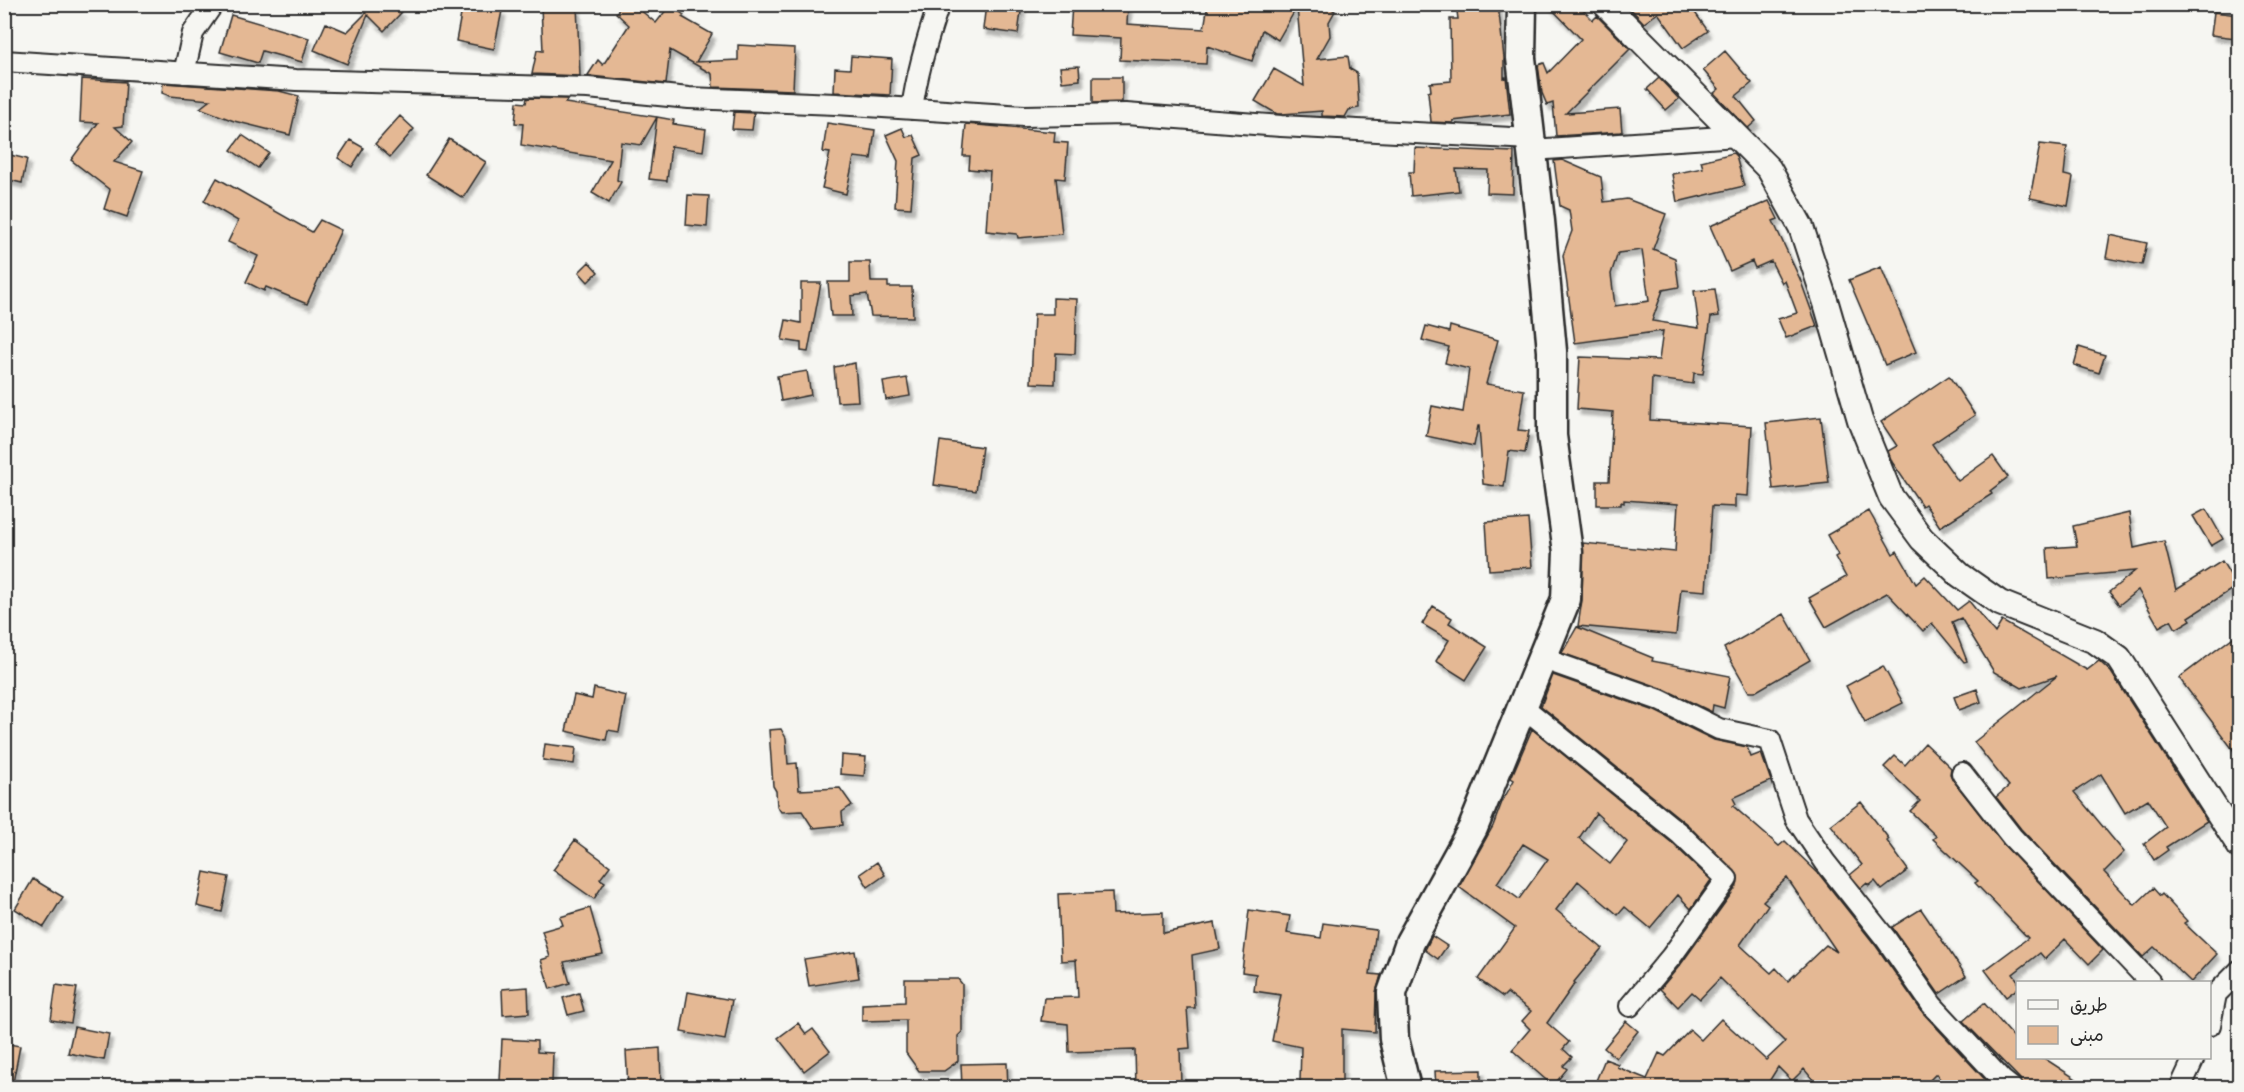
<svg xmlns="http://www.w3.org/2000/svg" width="2244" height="1092" viewBox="0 0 2244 1092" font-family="'Patrick Hand','Playpen Sans Arabic',sans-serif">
	<defs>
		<filter id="shadow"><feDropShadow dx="3.5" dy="5.5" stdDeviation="1.5" flood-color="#0004"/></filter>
	</defs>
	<rect width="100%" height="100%" fill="#f6f6f2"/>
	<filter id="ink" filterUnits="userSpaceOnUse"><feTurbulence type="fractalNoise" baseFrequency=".0167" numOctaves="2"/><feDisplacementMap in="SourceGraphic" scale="12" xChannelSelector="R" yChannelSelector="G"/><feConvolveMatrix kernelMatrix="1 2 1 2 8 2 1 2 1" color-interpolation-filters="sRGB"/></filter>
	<g filter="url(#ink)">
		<!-- building -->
		<path fill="#e4b894" stroke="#2b2b2b" stroke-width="1.5" fill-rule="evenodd" filter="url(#shadow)" d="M357,4H393L401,13L384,31L368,15L347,64L314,50L326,23L347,32L366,13Z
			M463,4H481L480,6L502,11L494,49L456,41Z
			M623,4H633L656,23L670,5L684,15L682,17L712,34L696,62L738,60V45L795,48L793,90L713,87L712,74L670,50L666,84L590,76L588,75L598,60L603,65L629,25L616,13Z
			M986,4H1022L1018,34L983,29Z
			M1072,4L1128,6L1127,24L1204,29L1208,4H1324L1335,11L1329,22L1330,36L1317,59L1348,56L1350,69L1357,73L1359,108L1349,110L1345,117L1322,116V111L1282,114H1277L1255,101L1274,69L1304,86L1297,7L1278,40L1262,30L1252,61L1207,46L1206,64L1120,60L1121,38L1070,35Z
			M1456,4H1498L1504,58V78L1506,77L1510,114L1453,121V123L1431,122L1428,92L1431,91L1430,83L1451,81L1450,19H1458Z
			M1547,4H1577L1593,20L1597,16L1630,49L1566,113L1620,109L1622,132L1556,136L1553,103L1547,105L1542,93L1538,65L1544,63L1548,73L1581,39Z
			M1626,4H1689L1708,31L1683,48L1658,13L1644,23Z
			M577,5L580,76L532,74L537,50L543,51L541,6Z
			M2214,12L2239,15L2236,38L2211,35Z
			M231,15L309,38L302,62L262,51L258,63L220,52Z
			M1725,51L1752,83L1736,96L1756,121L1748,128L1714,93L1719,89L1703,70Z
			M851,56L892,59L890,95L834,92L835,68L850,69Z
			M1079,66L1080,80L1062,82L1060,67Z
			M1093,77H1122V102L1093,103Z
			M1659,78L1679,99L1666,110L1647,89Z
			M82,79L126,82L123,126L115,127L132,142L114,162L143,171L127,217L104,209L110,190L71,160L98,123L80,122Z
			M163,83L279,91L299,96L290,135L234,121L200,108L210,100L170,96L162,93Z
			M527,98L568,99L565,103L657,117L641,145L621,142L617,180L621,182L609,203L592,193L611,160L521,145L523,124L515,123L517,102L526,103Z
			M734,112L754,113L752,130L732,129Z
			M400,116L414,129L390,157L375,144Z
			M657,117L674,120L673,124L706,129L703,151L671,146L667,181L649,179Z
			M827,123L875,130L871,159L854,157L846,194L822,188L830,153L823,152Z
			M966,124L1055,132L1054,142L1068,143L1065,179L1056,178L1062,234L1018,238L1017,234L986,231L990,171L969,169L970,156H963Z
			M902,128L906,137L913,135L922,155L915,158L911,208L895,207L898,161L886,135Z
			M242,135L269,153L258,168L231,150Z
			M449,139L486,162L463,198L426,175Z
			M350,140L364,148L352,167L338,158Z
			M2040,144L2067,147L2064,175L2073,177L2068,206L2030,198Z
			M1415,148L1514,152L1513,194L1487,193L1488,170L1456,169L1459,191L1411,196L1409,172H1414Z
			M1733,153L1736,156L1744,186L1677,202L1672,174L1703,168L1701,161Z
			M10,155L27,159L22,183L5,179Z
			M1562,160L1601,177L1604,202L1627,199L1666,214L1653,249L1675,258L1679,287L1663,290L1652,321L1699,328L1694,291L1715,289L1719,316L1711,317L1703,374L1694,373L1693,384L1652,378L1650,420L1752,426L1748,496L1735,495V507L1712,506L1706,591L1681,589L1676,635L1578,626L1582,600L1583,543L1675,552L1678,504L1624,500V503L1621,502V505H1597V481H1609L1613,412L1577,409L1580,357L1659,360L1663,331L1575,343L1563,255L1572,231L1569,210L1560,206L1554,161ZM1642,250L1649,301L1615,306L1611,274L1618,253Z
			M217,178L312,232L320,220L341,230L307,304L266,287L264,291L246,282L258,256L228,242L238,221L204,201Z
			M688,195L709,196L707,227L686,225Z
			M1769,201L1778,219L1773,221L1800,279L1817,326L1786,338L1778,319L1797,313L1785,281L1782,283L1771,261L1755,268L1752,261L1730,271L1710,226Z
			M2110,235L2147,243L2142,265L2106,258Z
			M589,262L598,272L588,282L579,272Z
			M850,262H870L871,282H888V287H912L913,317L871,316L867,294L851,296L852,316H831L828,282H850Z
			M1881,267L1916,352L1885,365L1849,280Z
			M801,283H821L808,352L801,351V343L782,340L786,320L801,323Z
			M1053,298L1077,299L1075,354L1056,353L1055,384L1031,383L1034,314H1053Z
			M1426,326L1449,332L1450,326L1498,340L1486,384L1524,390L1518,430L1529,431L1525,453L1509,451L1504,487L1483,484L1479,426H1478L1474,446L1426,436L1432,406L1463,412L1469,369L1445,363L1449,347L1422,340Z
			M2079,347L2105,355L2099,373L2074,365Z
			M855,363L858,401L837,402L834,367Z
			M807,371L811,395L781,401L777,376Z
			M1949,376L1975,415L1932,444L1958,481L1993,456L2008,477L1990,491L1992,494L1940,527L1925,504L1922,506L1892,462L1888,451L1897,446L1881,422Z
			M907,378L910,396L886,400L883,382Z
			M1821,417L1829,483L1773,489L1766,423Z
			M940,441L982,447L976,491L934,485Z
			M2206,509L2223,539L2211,546L2193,516Z
			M1869,511L1893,554L1897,551L1916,584L1925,576L1957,610L1969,601L1995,633L2002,621L2087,670L2099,661L2111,672L2207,821L2166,847L2168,850L2154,860L2144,844L2166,827L2148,799L2125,813L2101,774L2074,792L2124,852L2104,872L2135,905L2153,888L2160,896L2162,894L2187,921L2184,923L2217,954L2191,982L2154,947L2143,957L2021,829L1996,797L2009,786L1974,742L2057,676L2022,688L1994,672L1961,618L1952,622L1967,661L1964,662L1932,623L1923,631L1887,593L1826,627L1809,598L1846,577L1835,557L1838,555L1827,535Z
			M2129,513L2134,548L2164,541L2176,590L2222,561L2237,586L2189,617L2191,620L2176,629L2171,620L2159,627L2138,590L2119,605L2109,592L2135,571L2049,579L2047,548L2077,546L2073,526Z
			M1528,519L1532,567L1489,570L1486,522Z
			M1433,606L1452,618L1449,623L1487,647L1466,680L1436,661L1449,640L1422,624Z
			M1784,614L1810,660L1755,692H1749L1724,648Z
			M1577,627L1653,658L1652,661L1730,676L1724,708L1713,705L1712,712L1664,689L1562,653Z
			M2240,632V759L2179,678Z
			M1883,666L1903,703L1865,722L1846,686Z
			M1553,675L1655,711L1714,740L1747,747L1751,757L1761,753L1771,781L1733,798L1736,804L1733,806L1779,846L1785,841L1819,874L1876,946L1923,1013L1993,1088H1947L1936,1074L1922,1088H1820L1804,1069L1792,1081L1778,1067L1765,1088H1593L1605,1059L1618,1064L1617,1067L1647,1079L1659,1053L1665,1056L1690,1030L1701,1040L1721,1019L1766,1060L1785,1042L1720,978L1700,999L1692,992L1678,1007L1660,989L1681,964L1737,886L1738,876L1688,825L1541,706ZM1787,878L1837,952L1826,945L1788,981L1776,968L1771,973L1740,945L1768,905L1763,901Z
			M594,688L626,696L619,732L608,730L606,740L566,731L574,695L592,699Z
			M1977,689L1981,702L1959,710L1954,697Z
			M781,729L786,738L788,764L797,763L799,790L840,788L852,805L842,812L843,825L813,828L802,811L781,812L777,806L776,791L773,786L769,730Z
			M1532,729L1672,843L1711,880L1691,909L1678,895L1650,928L1625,907L1618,915L1578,881L1556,910L1602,948L1574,982L1575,983L1547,1023L1569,1042L1563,1049L1572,1057L1563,1066L1567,1069L1553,1086L1512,1050L1530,1029L1522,1021L1531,1011L1507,993L1503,997L1478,979L1515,928L1459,887L1493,826L1502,802L1514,780L1511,778ZM1596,813L1627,842L1610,864L1579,838ZM1523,844L1548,859L1519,899L1497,883Z
			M1925,743L1951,768L1950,774L1953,780L2003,844L2103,950L2089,964L2065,939L2045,959L2040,953L2013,974L2019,982H2018V988L2006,997L1985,970L2028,938L1975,883L1978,881L1933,839L1936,836L1910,811L1920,801L1884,767L1895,756L1905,765Z
			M545,744L576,748L574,764L543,760Z
			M841,755L866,757L864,776L840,774Z
			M1861,802L1889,839L1887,841L1908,870L1882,890L1875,881L1869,886L1867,883L1861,888L1850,875L1862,865L1831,825Z
			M575,840L610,866L600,879L605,882L594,899L553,870Z
			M877,862L885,875L868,887L860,874Z
			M204,872L229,877L222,912L197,906Z
			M33,879L63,897L44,927L15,909Z
			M1112,892L1113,914L1163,912V933L1215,923L1220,949L1192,955L1195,1008H1187L1190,1048L1180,1049L1181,1084L1165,1085V1088H1136L1135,1050L1069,1052L1068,1024L1041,1021L1044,998L1078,997L1076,960L1061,961L1058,894Z
			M590,908L603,954L564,962L570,983L550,989L541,960L550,957L542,931L563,925L560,917Z
			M1921,909L1966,976L1939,994L1892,927Z
			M1249,910L1290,916L1287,933L1321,938L1323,923L1376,930L1370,974L1381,975L1376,993L1375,1032L1342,1029V1082H1300L1301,1047L1272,1041L1281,995L1254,991L1256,974L1242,972Z
			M1432,936L1447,946L1438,959L1425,950Z
			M855,951L859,978L809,986L804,959Z
			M905,979H958L962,984V1032L958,1036V1061L944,1071H919L906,1053V1020L862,1021V1004L905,1002Z
			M56,985L77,988L71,1023L51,1020Z
			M528,987L529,1013L503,1015L502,989Z
			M688,992L732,1000L725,1040L681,1032Z
			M579,993L584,1011L568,1015L563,998Z
			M1984,1003L2018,1042V1058H2044L2090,1088H2024L2020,1079L1963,1021Z
			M1626,1021L1638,1031L1616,1058L1604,1048Z
			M798,1023L806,1034L813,1029L830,1051L804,1071L778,1038Z
			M74,1027L109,1034L104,1060L68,1053Z
			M502,1039L537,1041V1052L553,1053L552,1083L500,1081Z
			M4,1043L20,1046L12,1088H4Z
			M660,1048L661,1088H628L626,1051Z
			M1007,1063L1008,1088H962L961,1064Z
			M1481,1070V1088H1436L1435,1071Z"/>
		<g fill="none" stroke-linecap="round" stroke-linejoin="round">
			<defs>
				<path id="minor" d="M4,61L296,80L588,88L689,98L836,104L1024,116L1126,114L1281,126L1531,139
					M184,73L193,33L213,4
					M912,109C917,72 927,39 939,4
					M1532,150L1737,136
					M1541,658L1660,700L1719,729L1770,740L1796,819L1825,862L1886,939L1932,1005L2002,1080L2012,1088
					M1522,706L1680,834L1727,879L1671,957L1630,1006
					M1962,773L2012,837L2150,982
					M2210,1025L2216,994L2240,970
					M2180,1088L2194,1058"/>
				<path id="tertiary" d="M1605,4L1769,169L1801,227L1826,303L1860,420L1891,497L1922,539L1960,575L2000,603L2095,641L2119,658L2240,847"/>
				<path id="secondary" d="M1406,1088L1394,1039L1392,993L1410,942L1473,828L1566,599L1568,552L1552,436V351L1540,221L1521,58L1522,4"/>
			</defs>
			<!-- minor casing -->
			<use href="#minor" stroke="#2b2b2b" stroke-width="24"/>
			<!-- tertiary casing -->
			<use href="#tertiary" stroke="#2b2b2b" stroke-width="28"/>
			<!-- secondary casing -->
			<use href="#secondary" stroke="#2b2b2b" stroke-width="33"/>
			<!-- minor -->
			<use href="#minor" stroke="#f6f6f2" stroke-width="20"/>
			<!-- tertiary -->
			<use href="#tertiary" stroke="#f6f6f2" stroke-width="24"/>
			<!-- secondary -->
			<use href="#secondary" stroke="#f6f6f2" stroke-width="28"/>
		</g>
	</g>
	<!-- margin -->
	<rect width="2244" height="1092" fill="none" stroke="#f6f6f2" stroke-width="24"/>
	<rect x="12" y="12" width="2220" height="1068" fill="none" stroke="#2b2b2b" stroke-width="2" filter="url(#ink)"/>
	<!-- legend -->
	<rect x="2016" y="981" width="195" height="78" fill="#f6f6f2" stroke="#a5a5a2" stroke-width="1.5"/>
	<rect x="2028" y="1000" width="30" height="9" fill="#f6f6f2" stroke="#a5a5a2" stroke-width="1.5"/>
	<text x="2070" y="1011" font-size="18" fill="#2b2b2b">طريق</text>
	<rect x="2028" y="1026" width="30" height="18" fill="#e4b894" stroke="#a5a5a2" stroke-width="1.5"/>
	<text x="2070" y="1041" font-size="18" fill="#2b2b2b">مبنى</text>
</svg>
